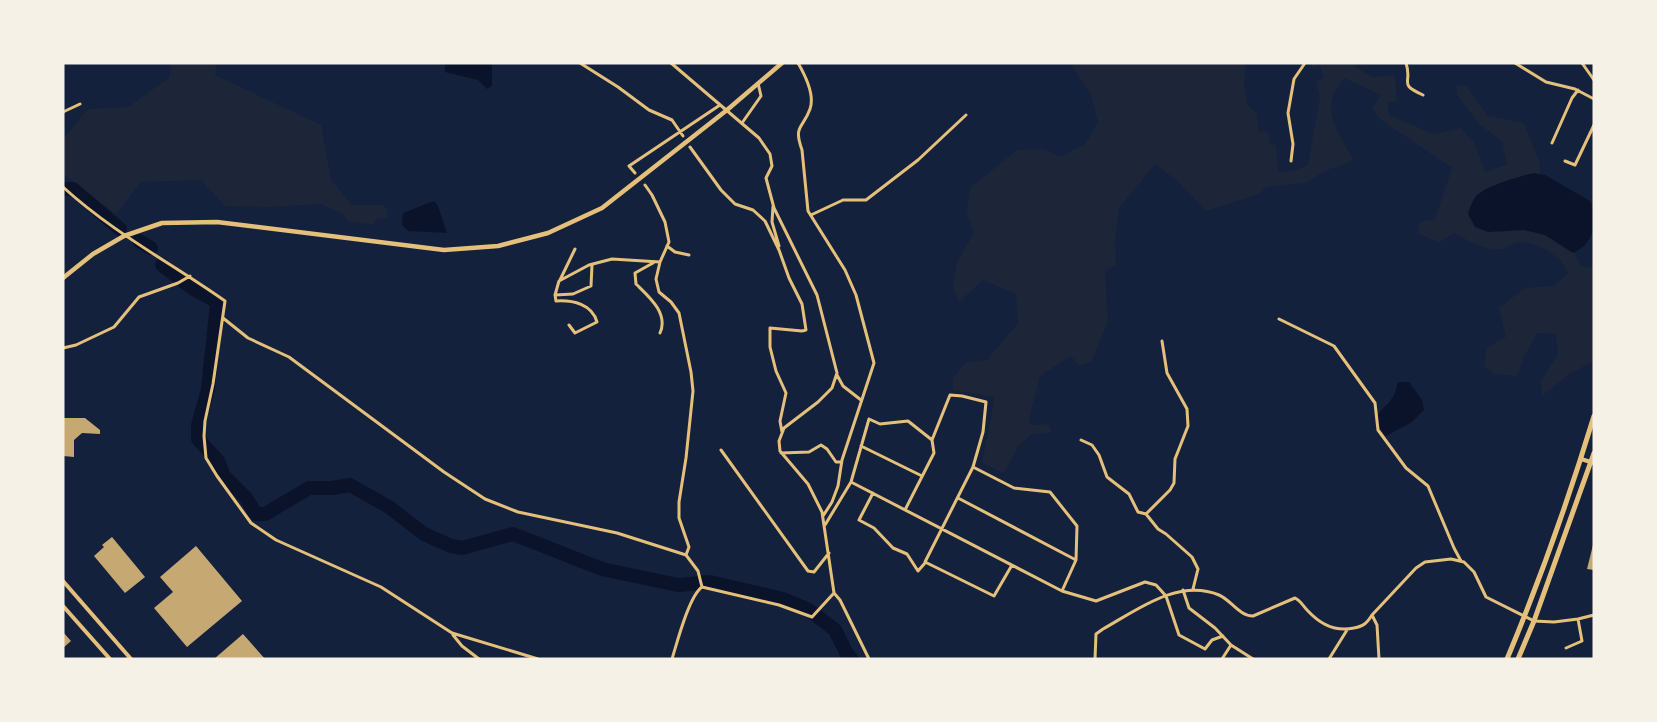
<svg xmlns="http://www.w3.org/2000/svg" width="1657" height="722" viewBox="0 0 1657 722" font-family="'Golos Text',sans-serif">
	<rect width="100%" height="100%" fill="#14213d"/>
	<!-- green -->
	<path fill="#1d2539" d="M172,63H217L215,75L321,125L331,180L352,205H383L388,211L387,219L378,218L373,225L347,221L343,214L321,204L270,207L225,206L201,180L141,182L116,214L63,174V139L88,109L128,107L169,78Z
		M1072,63H1246L1244,84L1247,104L1257,114L1259,131L1268,132L1270,144L1276,145L1278,172L1293,171L1308,165L1320,97L1316,81L1324,78L1320,65L1313,68L1311,63H1358L1355,66L1372,77L1395,76L1397,101L1388,103L1389,115L1434,134L1461,128L1475,144L1485,172L1507,165L1502,141L1479,124L1457,95V85L1466,86L1488,116L1524,123L1540,164V189L1569,239L1580,266L1594,268V361L1569,374L1542,396L1541,381L1558,354L1556,334L1537,333L1524,357L1517,376L1493,374L1484,366L1487,348L1506,337L1499,308L1525,288L1555,286L1568,273C1562,256 1533,238 1515,243C1511,244 1507,248 1502,249C1485,251 1469,241 1454,233L1440,242L1419,234V222L1435,219L1452,168L1381,120L1372,109L1381,95L1344,78C1318,109 1337,130 1353,159L1349,163L1327,170L1305,183L1266,187L1259,194L1206,211L1175,179L1155,164L1119,208L1115,242L1116,266L1105,270L1108,322L1091,362L1079,366L1071,356L1040,376L1029,419L1032,425L1049,424L1051,432L1031,435L1019,445L1004,473L982,463L995,397L953,390V378L966,362L987,360L1018,323L1016,294L983,280L959,302L953,288L957,262L974,233L967,214L970,188L1017,150L1044,149L1061,157L1086,143L1098,122L1091,94L1074,70Z"/>
	<!-- water -->
	<path fill="#0b132b" d="M445,63H492V86L487,89L478,80L445,72Z
		M1534,173L1545,175L1590,201C1601,219 1593,245 1573,253L1545,235L1524,230L1488,232L1475,227L1468,214C1470,208 1472,201 1476,196C1485,186 1520,176 1534,173Z
		M434,201L438,206L447,233L408,231L402,225L403,213Z
		M1399,382H1409L1422,400L1424,410L1412,422L1386,436C1366,413 1386,411 1394,395C1397,390 1395,387 1399,382Z"/>
	<g fill="none" stroke-linecap="round" stroke-linejoin="round">
		<!-- river -->
		<path stroke="#0b132b" stroke-width="14" d="M63,189H73L120,229
			M139,241L151,248
			M162,265L192,288L214,300L217,304L208,389L198,425V439L218,461L224,476L246,498L256,514H265L309,488H332L350,485L389,507L424,534L451,546L462,548L513,534L602,569L678,585L710,582L783,599L809,610L835,630L847,654L852,659"/>
	</g>
	<!-- building -->
	<path fill="#c6a872" d="M63,418H85L100,430V434L82,433L74,440V457L63,456Z
		M112,537L145,577L125,593L94,556L104,547L102,545Z
		M1593,545H1594V570L1587,569Z
		M196,546L242,601L187,647L154,608L173,592L160,577Z
		M63,632L71,641L63,648Z
		M243,634L265,659H214Z"/>
	<g fill="none" stroke-linecap="round" stroke-linejoin="round">
		<!-- minor -->
		<path stroke="#e5c07b" stroke-width="3" d="M580,63L618,87L649,110L672,120L683,136
			M671,63L759,138L770,154L772,166L766,178L774,208L817,295L837,373L832,388L818,402L784,428L779,441L780,451L808,484L822,512L834,593L840,600L869,659
			M798,63C805,75 815,95 810,109C803,129 793,125 802,150L808,211L845,270L856,295L874,363L842,460L838,486L832,502L823,516
			M1406,63C1413,84 1397,83 1423,95
			M1515,63L1546,82L1575,89L1594,99
			M1582,63L1594,80
			M63,112L80,104
			M742,123L761,96L758,83
			M1552,143L1572,98L1578,90
			M690,147L721,190L735,204L753,210L765,221L779,250L789,278L802,304L806,330L802,331L770,328V347L776,371L786,393L780,421L782,432
			M1291,161L1293,144L1288,113L1294,79L1305,63
			M1565,161L1575,165L1594,125
			M635,173L629,166L720,105
			M645,185L652,195L665,222L669,242L660,262L656,279L659,292L671,302L679,313L691,372L693,391L686,458L679,502V518L689,547L686,555
			M63,187C112,232 171,263 225,301L213,384L205,421L204,436L206,458L217,476L251,523L276,540L381,587L452,633L538,659
			M773,206L772,222L779,246
			M811,215L843,200H866L918,160L966,115
			M667,246L675,252L689,255
			M653,263L635,273L636,284C648,296 669,313 660,333
			M560,280L575,249
			M555,295L573,294L591,286L592,265
			M223,318L248,338L289,357L444,472L485,499L518,512L617,533L686,555L698,571L702,587
			M1279,319L1334,346L1375,403L1378,430L1406,468L1428,486L1454,548L1461,561
			M569,325L575,333L597,322C592,304 573,300 556,301L555,295L559,281L589,265L612,259L660,262
			M63,348L76,345L114,327L139,297L178,283L190,276
			M837,375L843,386L861,400
			M1081,440L1092,445L1099,455L1107,477L1129,494L1138,512L1146,514L1158,529L1166,534L1192,557L1198,569L1193,589
			M861,446L922,476
			M721,450L808,571L814,572L829,553
			M781,453L809,452L821,445L827,449L836,462H841
			M851,482L1062,591L1096,601L1145,582L1156,585L1166,596L1179,635L1205,649L1212,640L1223,636
			M873,493L859,520L874,528L893,548L907,554L918,571L925,563
			M958,498L1076,560L1077,526L1050,492L1014,488L973,467
			M905,510L934,453L932,440L950,395L962,396L986,402L983,432L973,467L925,562L994,596L1012,565
			M1146,514L1170,490L1174,483L1175,459L1188,426L1187,409L1167,373L1162,341
			M825,525L851,482L869,419L880,424L908,421L932,440
			M702,587L779,605L812,617L834,593
			M1183,590L1189,608L1215,628L1231,645L1253,659
			M1062,591L1076,560
			M1372,615L1377,625L1379,659
			M453,635L462,646L479,659
			M1566,648L1582,641L1578,619
			M672,659C677,643 689,596 702,587
			M1095,659L1096,634L1103,629C1137,610 1178,578 1219,595C1231,600 1239,616 1253,616L1295,598C1301,601 1303,606 1308,611C1321,625 1336,632 1354,628C1364,626 1367,623 1372,615L1416,568L1425,562L1451,559L1464,562L1474,572L1486,597L1534,621L1554,622L1578,619L1594,615
			M1222,659L1231,645
			M1329,659L1347,630"/>
		<!-- tertiary -->
		<path stroke="#e5c07b" stroke-width="4" d="M1581,459L1594,463
			M63,581L131,659
			M63,606L110,659"/>
		<!-- secondary -->
		<path stroke="#e5c07b" stroke-width="4.5" d="M63,278L93,254L124,236L162,223L217,222L444,250L498,246L548,233L602,208L727,110L782,63"/>
		<!-- trunk -->
		<path stroke="#e5c07b" stroke-width="5" d="M1507,659C1540,580 1569,498 1594,416
			M1518,659L1534,621L1594,453"/>
	</g>
	<!-- border -->
	<rect width="1657" height="722" fill="none" stroke="#f6f1e7" stroke-width="129"/>
</svg>
